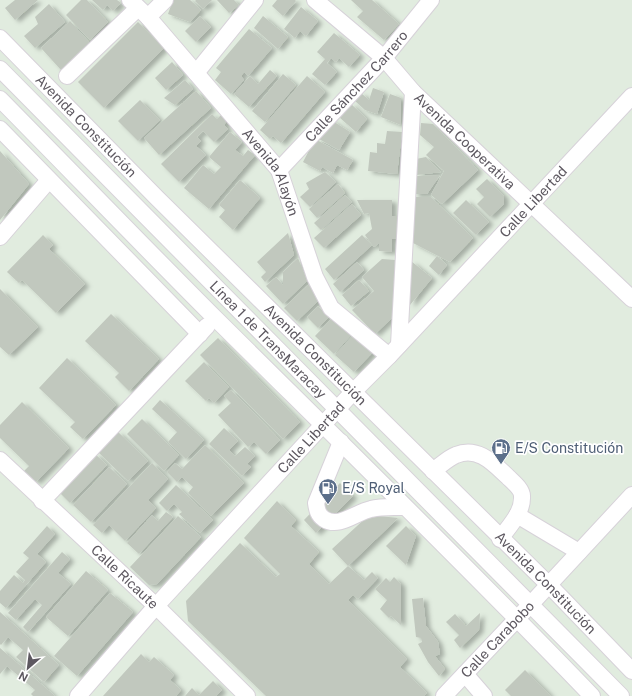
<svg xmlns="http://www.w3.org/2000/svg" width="632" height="696" viewBox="0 0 632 696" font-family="'Public Sans',sans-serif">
	<defs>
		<filter id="shadow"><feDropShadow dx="4.5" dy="2.5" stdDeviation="2" flood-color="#0004"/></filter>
	</defs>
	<rect width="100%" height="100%" fill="#e1ecdf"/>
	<!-- building -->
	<path fill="#c1c8be" filter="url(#shadow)" d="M15,0H38L15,20L5,8Z
		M81,0H87L108,22L90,40L66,15Z
		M92,0H117L121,3L113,11L107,5L103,10Z
		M173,0H190L201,10L190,22L168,14Z
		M196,0H212L203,9L195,1Z
		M217,0H234L239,5L229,13Z
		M277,0H295L296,1L283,16L272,6Z
		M351,0H372L399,24L384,40L357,17L363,11Z
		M49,4L65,22L35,48L24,36L38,24L35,17Z
		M301,7L318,21L306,36L300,31L295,38L284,29Z
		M200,16L211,27L196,42L185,31Z
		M263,16L288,37L278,49L254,28Z
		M70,21L90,43L61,70L41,48Z
		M138,22L164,48L104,108L78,82Z
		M249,29L272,48L248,76L244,72L241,76L244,80L231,94L215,80L221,72L216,68Z
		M334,33L360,55L349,67L339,58L336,62L331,58L327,63L337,72L325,85L312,74L325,59L317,52Z
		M172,62L183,75L166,90L155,78Z
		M270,70L277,76L249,107L234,94L250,76L258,84Z
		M283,74L296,85L265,122L252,111Z
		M307,76L325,92L281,143L273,136L270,139L260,130Z
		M185,80L193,89L175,105L164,98Z
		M373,88L384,92L377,114L365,110L354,100L361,93L369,100Z
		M196,91L211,108L159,155L144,138Z
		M390,94L401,98V125L381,117Z
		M140,100L160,120L138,141L118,121Z
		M351,104L367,119L356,132L339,117Z
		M212,114L217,119L222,114L228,119L224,125L228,129L214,142L203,131L197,137L201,141L196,146L206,155L179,182L161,164Z
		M331,120L350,132L339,150L319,139Z
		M421,123L433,124L478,170L442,204L431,195L444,171L426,155L434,147L420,135Z
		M387,131L402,132L397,174L368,171L370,152L377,153V143L385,144Z
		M230,132L242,142L235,150L243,156L248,150L255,155L209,209L184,188L203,165L214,174L221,167L209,157Z
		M315,139L353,160L347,170L337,165L333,173L322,167L320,171L303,162Z
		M0,151L29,184L0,220Z
		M426,157L441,172L417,175L416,159Z
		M325,172L336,182L310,207L300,197L309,189L306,183Z
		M440,175L427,194H414V176Z
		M487,179L504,196V204L490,217L477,204L484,197L476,189Z
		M240,180L260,198L233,230L219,217L225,210L219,205Z
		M338,184L345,193L317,218L309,209Z
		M345,195L352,202L321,230L314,223Z
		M413,197H431L473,238L450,262L413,243Z
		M357,200H392V216H398L397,239H392V252L379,251V243L374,247L365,235L372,229L369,213L364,214Z
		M466,200L489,222L476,235L453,213Z
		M352,204L361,215L324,248L314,238Z
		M288,233L294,255L265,282L261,277L266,272L257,262Z
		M43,235L53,245L49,249L85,284L56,313L22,280L19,283L7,272Z
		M362,235L372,245L334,280L325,269Z
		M437,256L447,265L439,275L429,266Z
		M298,258L307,281L283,304L266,286L276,277L283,285V272Z
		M382,259L395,260L392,318L375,334L352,310L374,291L362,277Z
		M411,261L432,278L410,305Z
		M357,262L364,270L340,292L333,284Z
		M359,280L369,291L351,306L342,295Z
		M310,283L318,301L297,321L284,308Z
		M0,289L38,327L9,355L0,347Z
		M318,306L329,317L318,328L307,317Z
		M111,314L159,359L129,391L115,377L119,373L85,341Z
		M334,316L353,333L334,354L315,336Z
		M354,334L373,352L354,372L335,355Z
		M218,338L300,422L283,439L200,355Z
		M67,358L116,405L83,439L70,427L75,422L39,388Z
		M204,362L229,387L214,403L209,398L206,401L185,381Z
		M231,390L280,440L266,454L254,442L248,447L218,415L231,403L224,396Z
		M160,400L204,440L186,459L168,442L177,432L152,409Z
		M22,402L69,448L36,482L24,471L29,466L0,438V425Z
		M142,419L179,455L164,471L127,434Z
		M224,428L238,441L229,450L235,456L245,447L255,456L247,464L251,467L242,476L209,444Z
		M118,432L148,461L128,481L98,452Z
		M205,445L244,483L211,516L188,493L193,487L182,477L177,482L167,472L175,463L182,469Z
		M95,454L107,465L70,503L59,492Z
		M152,463L168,479L148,500L156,508L125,541L109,525L102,533L93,525Z
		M109,467L127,484L91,522L73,505Z
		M340,483L353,496L316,533L304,520Z
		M176,485L213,520L200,533L179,514L182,512L174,504L167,511L159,503Z
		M277,501L296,520L291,526L319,552L309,564L329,584L348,566L364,580L372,572L378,578L358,599L353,595L348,600L407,659L400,667L427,693L424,696H266L188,621L186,601L240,543L276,577L280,574L244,538Z
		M166,512L173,517L139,554L127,543L152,515L158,521Z
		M369,515L398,518L348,566L332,549Z
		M178,516L201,537L157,584L149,585L130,567Z
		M47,526L55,534L37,554L46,562L6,608L0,603V591L14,575L23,583L25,580L16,572L29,558L23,553Z
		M406,526L416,536L406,565L386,546Z
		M62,552L70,559L58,573L71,584L28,632L23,627L42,605L35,599L16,620L8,613Z
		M86,571L108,590L68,636L46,617Z
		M394,577L401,584V625L391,616L389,618L380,609L387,600L375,589L386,578L390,582Z
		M110,593L133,612L77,676L54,656Z
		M423,598L426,626L438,642L440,654L435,656L445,669L439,676L428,662L418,644L422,642L421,638L416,637L412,599Z
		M0,612L59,665L44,682L16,657L23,650L8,637L1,645L0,644Z
		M480,613L479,630L460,648L454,640L459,635L446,622L455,614L466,626Z
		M0,648L55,696H33L31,694L35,690L7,666L0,674Z
		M141,654L149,662L154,657L174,675L170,680L181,690L176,696H103Z
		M525,670L551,696H511L505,690Z
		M213,681L222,690L216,696H185L192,688L199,695Z"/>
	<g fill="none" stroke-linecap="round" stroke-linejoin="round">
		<defs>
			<g id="minor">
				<path id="s1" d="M130,0L148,17L279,170L315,277L331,308L389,356"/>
				<path id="s2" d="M315,0L384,58L413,92L632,299"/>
				<path d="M148,17L165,0"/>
				<path id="s3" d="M0,38L157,198L549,585L632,671"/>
				<path id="s4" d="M0,69L621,696"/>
				<path d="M196,73L255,0"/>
				<path d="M67,76L138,8"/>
				<path d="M0,99C72,172 143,246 216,319C342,444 469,568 592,696"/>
				<path d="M0,129L200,334"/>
				<path id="s5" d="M279,170L384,58L431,0"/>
				<path d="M0,237L49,180"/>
				<path d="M399,345L413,92"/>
				<path d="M341,442L316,503C317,510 318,515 324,519C339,529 356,512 371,509C382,506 394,507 405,507"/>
				<path id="s6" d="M0,460L156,606L247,696"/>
				<path d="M433,471C440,466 448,458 456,455C478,446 493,463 508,477C513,482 522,489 522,496C523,513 509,526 500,539"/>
				<path d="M42,501L207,326"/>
				<path d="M517,515L579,552"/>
				<path d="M465,674L484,696"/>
				<path id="s7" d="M78,696L156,606L353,392L389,356L632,96"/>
				<path id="s8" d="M444,696L530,605L632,495"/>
			</g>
		</defs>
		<!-- minor casing -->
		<use href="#minor" stroke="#d7d2d9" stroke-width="18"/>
		<!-- minor -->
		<use href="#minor" stroke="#fff" stroke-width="16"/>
	</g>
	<!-- icons -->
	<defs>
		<symbol id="fuel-pin" viewBox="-11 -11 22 30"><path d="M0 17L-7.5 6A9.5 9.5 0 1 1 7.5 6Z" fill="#5c6f8a" stroke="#fff"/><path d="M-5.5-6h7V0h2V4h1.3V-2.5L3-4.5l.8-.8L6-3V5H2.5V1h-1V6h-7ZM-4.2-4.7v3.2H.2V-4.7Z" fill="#fff"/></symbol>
	</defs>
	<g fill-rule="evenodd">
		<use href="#fuel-pin" x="490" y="437" width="22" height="30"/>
		<use href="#fuel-pin" x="317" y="477" width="22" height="30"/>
	</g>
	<g text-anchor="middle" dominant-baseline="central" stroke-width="3.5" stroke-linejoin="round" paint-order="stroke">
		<!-- street labels -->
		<g font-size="14" fill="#5d5860" stroke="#fff">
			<text stroke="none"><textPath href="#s5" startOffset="114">Calle Sánchez Carrero</textPath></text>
			<text stroke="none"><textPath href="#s3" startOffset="123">Avenida Constitución</textPath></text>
			<text stroke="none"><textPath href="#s2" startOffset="206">Avenida Cooperativa</textPath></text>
			<text stroke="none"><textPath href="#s1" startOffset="224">Avenida Alayón</textPath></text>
			<text stroke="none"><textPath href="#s7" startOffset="672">Calle Libertad</textPath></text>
			<text stroke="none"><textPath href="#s4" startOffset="381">Línea 1 de TransMaracay</textPath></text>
			<text stroke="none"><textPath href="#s3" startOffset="447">Avenida Constitución</textPath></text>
			<text stroke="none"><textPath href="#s7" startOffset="348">Calle Libertad</textPath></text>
			<text stroke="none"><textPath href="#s6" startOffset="171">Calle Ricaute</textPath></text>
			<text stroke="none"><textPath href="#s3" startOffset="771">Avenida Constitución</textPath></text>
			<text stroke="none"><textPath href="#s8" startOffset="78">Calle Carabobo</textPath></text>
		</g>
		<!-- service labels -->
		<g font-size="14" fill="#4e5e75" stroke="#fff" text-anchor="start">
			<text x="515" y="448">E/S Constitución</text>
			<text x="342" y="488">E/S Royal</text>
		</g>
	</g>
	<!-- north arrow -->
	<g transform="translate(28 668) rotate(208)" stroke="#ffffff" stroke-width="3" paint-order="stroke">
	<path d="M0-3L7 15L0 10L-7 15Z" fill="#5d5860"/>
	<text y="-6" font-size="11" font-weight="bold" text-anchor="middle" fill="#5d5860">N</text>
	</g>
</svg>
